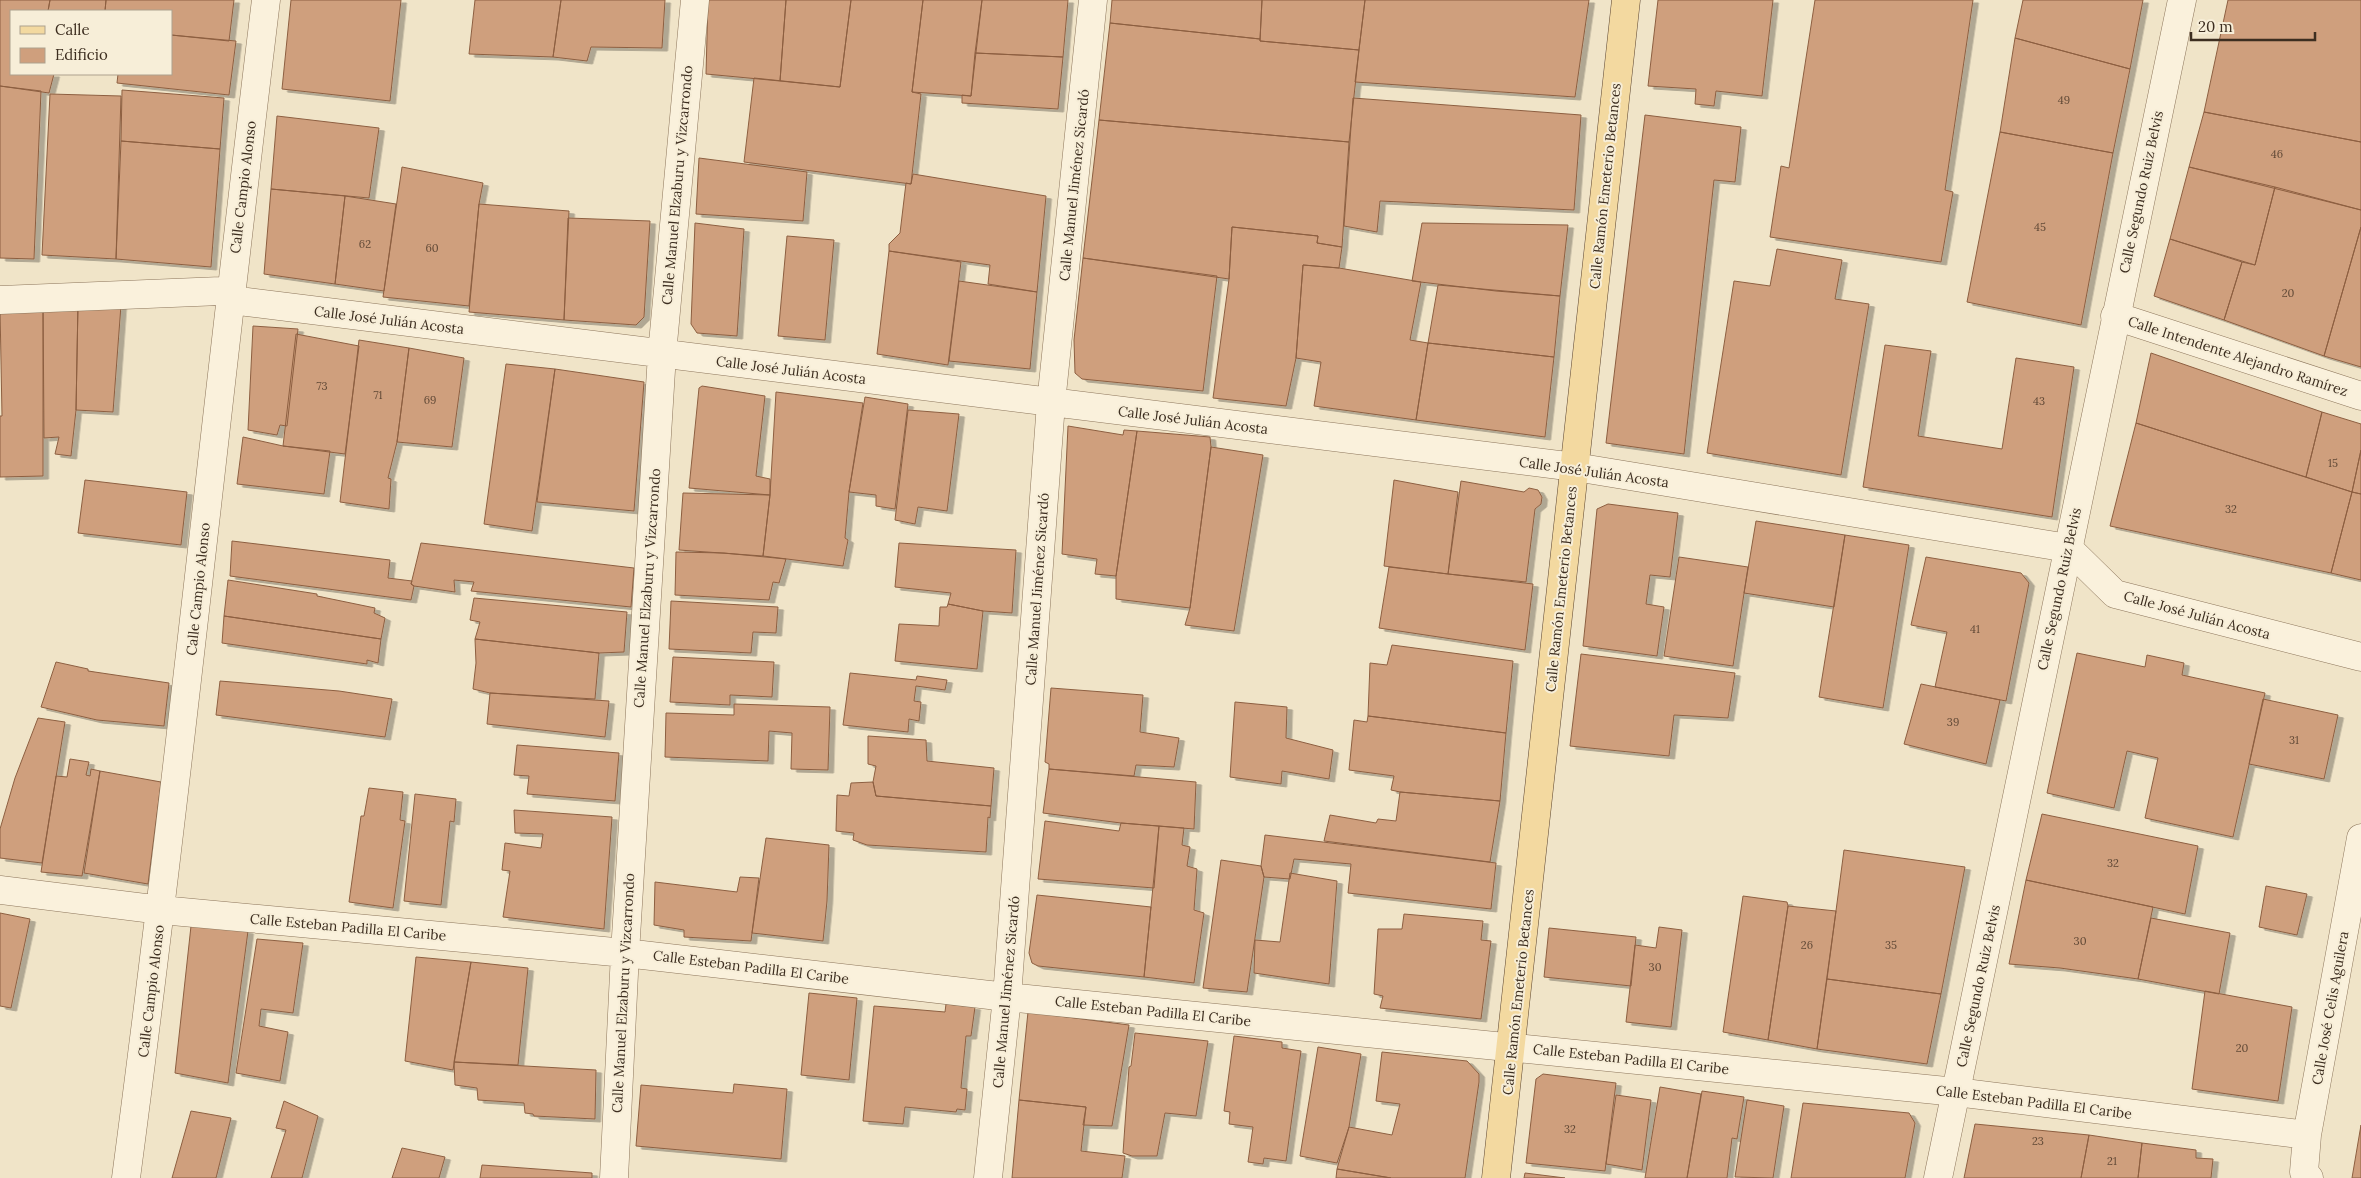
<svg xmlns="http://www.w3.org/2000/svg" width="2361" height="1178" viewBox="0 0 2361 1178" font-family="Lora,serif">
	<defs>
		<filter id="shadow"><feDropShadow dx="5.5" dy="3" stdDeviation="0" flood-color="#0004"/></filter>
	</defs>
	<rect width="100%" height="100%" fill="#f0e4c8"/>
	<!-- building -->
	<path fill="#cf9f7d" stroke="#8d5f41" filter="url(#shadow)" d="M0,0H50L48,11H11V74H54L49,93L0,86Z
		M50,0H106L105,11H48Z
		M106,0H234L229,41L171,35V11H105Z
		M291,0H401L390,101L282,89Z
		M475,0H561L553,57L469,54Z
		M561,0H665L662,48L591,47L587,61L553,57Z
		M708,0H786L780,81L706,74Z
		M786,0H851L840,87L780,81Z
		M851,0H923L912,92L921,94L911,184L744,162L754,78L840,87Z
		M923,0H982L971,96L912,92Z
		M982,0H1068L1063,57L975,53Z
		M1112,0H1262L1260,39L1110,23Z
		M1262,0H1365L1359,50L1260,41Z
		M1365,0H1589L1575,97L1355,82Z
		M1658,0H1773L1762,96L1716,91L1714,106L1695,104L1696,89L1648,86Z
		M1815,0H1973L1945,190L1953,192L1941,262L1770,237L1781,166L1789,168Z
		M2023,0H2143L2130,69L2015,38Z
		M2228,0H2361V142L2204,112Z
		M1110,23L1260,39V41L1359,50L1349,142L1099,120Z
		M171,35L236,41L229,95L117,83L118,74H171Z
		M2015,38L2130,69L2113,153L2000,132Z
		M975,53L1063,57L1058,109L962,103V95L971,96Z
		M0,86L41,91L34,259L0,258Z
		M122,90L224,98L220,149L121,141Z
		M50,94L121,96L116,259L42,255Z
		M1353,98L1581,115L1574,210L1380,201L1377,232L1344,226Z
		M2204,112L2361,142V210L2189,167Z
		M1645,115L1741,127L1735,182L1714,180L1684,454L1606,443Z
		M277,116L379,128L369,198L271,189Z
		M1099,120L1349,142L1342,247L1317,243L1318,236L1232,227L1229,279L1083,258Z
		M2000,132L2113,153L2081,325L1967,302Z
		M121,141L220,149L211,267L116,259Z
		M699,158L807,172L803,221L696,214Z
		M402,167L483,183L479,204L469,306L383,297Z
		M2189,167L2275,187L2255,265L2170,239Z
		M913,174L1046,196L1037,292L988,284L990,265L889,251V244L900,233L906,183L911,184Z
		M2275,187L2361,210V227L2324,356L2224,320L2242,262L2255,265Z
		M271,189L345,196L335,284L264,274Z
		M345,196L396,204L384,291L335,284Z
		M479,204L569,211L564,320L469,312Z
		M568,218L650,221L644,317L636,325L564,320Z
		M695,223L744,229L737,336L697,333L691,324Z
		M1422,223L1568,225L1560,296L1496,291L1412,281Z
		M1232,227L1318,236L1317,243L1342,247L1339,268L1303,265L1296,358L1286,406L1213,398L1229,279Z
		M2361,227V367L2324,356Z
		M787,236L834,240L825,340L778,336Z
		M2170,239L2242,262L2224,320L2154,296Z
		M1777,249L1842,260L1835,299L1869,304L1841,475L1707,453L1734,281L1770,286Z
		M889,251L961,262L948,365L877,354Z
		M1083,258L1217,276L1203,391L1082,379L1075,373L1074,340Z
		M1303,265L1339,268L1421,282L1410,340L1428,343L1416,420L1314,406L1321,362L1296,358Z
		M959,281L1037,292L1030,369L949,361Z
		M1438,285L1560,296L1554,357L1428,343Z
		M43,301V476L0,477V416H2L0,308Z
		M43,301L78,303L76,410L71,456L55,454L59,437L44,438Z
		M78,303L121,305L113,412L76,410Z
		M253,326L298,329L287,426L280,425L277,435L248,430Z
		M296,334L359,346L345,454L283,446Z
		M359,340L409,348L397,442L388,478L391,479L389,509L340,502Z
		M1428,343L1554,357L1545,437L1416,420Z
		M1885,345L1931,351L1918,436L2002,449L2016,358L2074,367L2052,517L1863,487Z
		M409,348L464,358L452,447L397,442Z
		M2151,353L2322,412L2306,477L2136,423Z
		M506,364L555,369L532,531L484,524Z
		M555,369L644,382L634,511L537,502Z
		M702,386L765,396L756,476L770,479V495L689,488L699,388Z
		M776,392L863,403L849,492L845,538L848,540L843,566L763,556L770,495Z
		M865,397L908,404L895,509L876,506V495L849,492Z
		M908,410L959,414L947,511L918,507L915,524L895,520Z
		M2322,412L2361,424V450L2352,492L2306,477Z
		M2136,423L2352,492L2331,573L2110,526Z
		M1068,426L1123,435L1124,430L1137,431L1116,576L1095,574L1097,559L1062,554Z
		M1137,431L1210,437L1211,447L1190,608L1116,599V576Z
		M243,437L283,446L330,451L324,494L237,484Z
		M1211,447L1263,455L1234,631L1185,625L1190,608Z
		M2361,450V494L2352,492Z
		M85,480L187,492L181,545L78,533Z
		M1394,480L1458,492L1448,574L1384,566Z
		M1461,481L1524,492L1529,488L1538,490L1542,497L1541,504L1535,509L1526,582L1448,574Z
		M2352,492L2361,494V580L2331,573Z
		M683,493L770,495L763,556L679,550Z
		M1608,504L1678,513L1670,577L1650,575L1646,604L1664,607L1657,656L1583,646L1597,509Z
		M1756,521L1845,535L1834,607L1744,593Z
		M1845,535L1909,545L1883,708L1819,697Z
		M232,541L390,560L388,578L412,581L411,584L414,586L411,600L230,576Z
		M421,543L634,568L631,607L471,591L474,582L454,580L455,592L414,586L411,584Z
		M899,543L1016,550L1012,613L983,611L948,604L951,593L895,587Z
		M676,552L724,553L786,559L779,583L773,582L769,600L675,595Z
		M1679,557L1748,567L1733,666L1664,656Z
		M1926,557L2021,573L2029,583L2006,701L1935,687L1947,632L1911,625Z
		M1389,567L1533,584L1525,650L1379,628Z
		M228,580L317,594V596L375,608L374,613L385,618L381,639L224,616Z
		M474,598L627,612L624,652L599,653L475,639L480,622L470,620Z
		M671,601L778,607L776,633L753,632L751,653L669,649Z
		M948,604L983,611L977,669L895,661L899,624L939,626L940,607H947Z
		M224,616L381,639L378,663L367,660V664L222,643Z
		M475,639L599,653L595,699L490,693L473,689L476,663Z
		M1392,645L1513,661L1506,733L1368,716L1370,663L1387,665Z
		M2077,653L2145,667L2147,655L2184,663L2182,675L2265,693L2233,837L2145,818L2158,758L2127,751L2114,808L2047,793Z
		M1581,654L1735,673L1728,718L1674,715L1669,756L1570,746Z
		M673,657L774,662L772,697L730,695V705L670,702Z
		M56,662L88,669V671L169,683L164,726L97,720L41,707Z
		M850,673L916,680L917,676L947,680L945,690L916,686L914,701L921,702L919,721L909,719L908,732L843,725Z
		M220,681L339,691L392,699L385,737L216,715Z
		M1921,684L2000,700L1986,764L1904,744Z
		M1051,688L1143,695L1140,732L1179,738L1174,767L1136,765L1134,776L1049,769V764L1045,762Z
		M490,693L609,701L605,737L487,724Z
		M2263,699L2338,715L2324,779L2249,764Z
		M1235,702L1287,707L1286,738L1333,750L1329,779L1282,771L1281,784L1230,777Z
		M734,704L830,707L828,770L791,769L792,733L769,731L768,761L665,757L666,713L734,715Z
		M1368,716L1506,733L1500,801L1400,792L1391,790L1394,776L1349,770L1354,720L1367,722Z
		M38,718L65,722L42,863L0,858V829L15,778Z
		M868,736L926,740L927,761L994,768L991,806L876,796L873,782L876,766L868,764Z
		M517,745L619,753L615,801L527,794L529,776L514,775Z
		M70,759L89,762L86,775L90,776L91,769L100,771L82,876L41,872L56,776L67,777Z
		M1049,769L1196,782L1194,829L1121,823L1043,813Z
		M100,771L161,782L148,884L84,873Z
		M873,782L876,796L991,806L990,818L988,817L986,852L867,845L853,840L854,833L836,831L837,795L849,796L851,783Z
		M369,788L403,792L400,820L405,821L393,908L349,902L361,816H364Z
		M1400,792L1500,801L1490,862L1324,841L1330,815L1376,823L1378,819L1396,821Z
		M415,794L456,799L454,822L450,821L441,905L404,901Z
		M514,810L612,817L604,929L503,917L510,871L502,870L505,843L541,848L543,834L515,833Z
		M2042,814L2198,846L2185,914L2026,880Z
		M1045,821L1119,831L1121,823L1159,826L1154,888L1038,879Z
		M1159,826L1184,828L1182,845L1190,847L1187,866L1197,869L1194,910L1204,913L1194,983L1144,977Z
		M1265,835L1496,863L1491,909L1348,893L1351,864L1294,859L1290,879L1264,877L1261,866Z
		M766,838L829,845L827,901L823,941L752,933Z
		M1844,850L1965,867L1941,994L1827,979Z
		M1221,860L1261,866L1264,877L1247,992L1203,988Z
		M1290,873L1337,881L1329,984L1254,973L1255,940L1280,942Z
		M740,877L759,878L751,941L684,937V930L654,925L655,882L737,892Z
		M2026,880L2153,907L2138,979L2060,968L2009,964Z
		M2266,886L2307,894L2297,935L2259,927Z
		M1037,895L1151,907L1144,977L1038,966L1032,963L1029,953Z
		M1743,896L1787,902L1788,906L1768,1040L1723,1032Z
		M1788,906L1836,911L1817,1049L1768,1040Z
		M0,913L30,919L11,1008L0,1006Z
		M1404,914L1483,921L1481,940L1491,941L1481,1019L1380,1008L1383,996L1374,994L1378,929H1402Z
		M2151,918L2230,933L2219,994L2138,979Z
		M191,926L248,931L228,1083L175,1073Z
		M1659,927L1682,930L1671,1027L1626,1022L1635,945L1656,948Z
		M1549,928L1636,937L1631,986L1544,977Z
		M257,939L303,943L293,1013L261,1009L259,1026L288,1032L280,1081L236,1073Z
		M416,957L471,962L453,1070L405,1061Z
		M471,962L528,968L518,1065L454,1062Z
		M1827,979L1941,994L1927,1064L1817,1049Z
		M2205,991L2292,1007L2278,1101L2192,1089Z
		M809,993L857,998L849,1080L801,1075Z
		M946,1004L975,1007L971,1036H966L961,1088L967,1089L965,1110L957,1109L956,1112L905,1107L903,1124L863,1121L874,1006L945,1012Z
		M1028,1012L1129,1025L1112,1126L1083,1125L1086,1107L1019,1100Z
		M1135,1033L1208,1041L1196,1116L1165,1113L1157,1156H1132L1123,1153L1129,1067L1131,1066Z
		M1234,1036L1282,1042V1048L1301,1051L1286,1161L1264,1158L1263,1164L1248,1162L1253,1127L1229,1124L1230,1112L1224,1111Z
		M1318,1047L1361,1054L1349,1127L1337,1163L1300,1156Z
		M1382,1052L1467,1061L1479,1074V1082L1465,1178H1391L1337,1169L1349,1127L1392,1135L1400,1104L1376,1101Z
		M454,1062L596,1070L595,1119L534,1116L533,1114L525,1113L524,1103L478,1100L477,1088L455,1085Z
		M1543,1074L1616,1083L1605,1171L1526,1163L1536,1079Z
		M734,1084L787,1089L781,1159L636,1146L641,1085L733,1093Z
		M1660,1087L1701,1094L1687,1178H1645Z
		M1702,1091L1744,1097L1737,1139L1732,1138L1727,1178H1687Z
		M1616,1095L1651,1100L1642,1170L1606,1164Z
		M1019,1100L1086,1107L1081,1151L1125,1156L1122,1178H1012Z
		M1747,1100L1784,1106L1773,1178L1735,1177Z
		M284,1101L318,1116L302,1178H271L286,1130L276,1128Z
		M1803,1103L1909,1113L1915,1123L1905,1178H1791Z
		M191,1111L231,1118L216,1178H172Z
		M1975,1124L2089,1135L2081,1178H1964Z
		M2361,1125V1178H2352Z
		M2089,1135L2142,1143L2138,1178H2081Z
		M2142,1143L2196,1150V1158L2213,1159L2211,1178H2138Z
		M402,1148L445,1157L439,1178H392Z
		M482,1165L592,1173V1178H480Z
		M1337,1169L1391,1178H1336Z
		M1525,1173L1565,1178H1524Z"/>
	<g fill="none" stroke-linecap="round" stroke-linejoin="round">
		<defs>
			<path id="minor" d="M0,300L221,291L231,300L1575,467L2068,548L2115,594L2361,657
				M2115,316L2361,396
				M0,890L161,910L625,953L1007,997L1956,1092L2307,1135
				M126,1178C178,786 218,392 266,0
				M614,1178L625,953L662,354L695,0
				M988,1178L1007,997L1051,403L1093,0
				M2309,1178L2304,1172L2307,1135L2361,838"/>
			<path id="tertiary" d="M1938,1178L2182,0"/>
			<path id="primary" d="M1496,1178L1626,0"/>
		</defs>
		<!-- minor casing -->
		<use href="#minor" stroke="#8d765c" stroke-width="29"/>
		<!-- tertiary casing -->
		<use href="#tertiary" stroke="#8d765c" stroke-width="29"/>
		<!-- primary casing -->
		<use href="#primary" stroke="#5b4430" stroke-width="29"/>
		<!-- minor -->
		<use href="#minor" stroke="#faf1dc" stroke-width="28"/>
		<!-- tertiary -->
		<use href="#tertiary" stroke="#faf1dc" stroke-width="28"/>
		<!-- primary -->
		<use href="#primary" stroke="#f3d9a0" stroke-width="28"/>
	</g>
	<g text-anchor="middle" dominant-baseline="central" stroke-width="4" stroke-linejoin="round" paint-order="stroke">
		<!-- number labels -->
		<g font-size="11" fill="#624a37">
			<text x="2064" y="100">49</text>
			<text x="2277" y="154">46</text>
			<text x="2040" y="227">45</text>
			<text x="365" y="244">62</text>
			<text x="432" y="248">60</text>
			<text x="2288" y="293">20</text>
			<text x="322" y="386">73</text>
			<text x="378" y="395">71</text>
			<text x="430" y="400">69</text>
			<text x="2039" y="401">43</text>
			<text x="2333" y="463">15</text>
			<text x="2231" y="509">32</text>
			<text x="1975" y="629">41</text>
			<text x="1953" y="722">39</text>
			<text x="2294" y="740">31</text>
			<text x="2113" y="863">32</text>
			<text x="2080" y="941">30</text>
			<text x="1807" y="945">26</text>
			<text x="1891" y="945">35</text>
			<text x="1655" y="967">30</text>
			<text x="2242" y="1048">20</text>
			<text x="1570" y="1129">32</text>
			<text x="2038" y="1141">23</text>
			<text x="2112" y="1161">21</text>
		</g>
		<!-- street labels -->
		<g font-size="14" fill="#3d2e20" stroke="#f7eed8">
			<text transform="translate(677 185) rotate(-85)">Calle Manuel Elzaburu y Vizcarrondo</text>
			<text transform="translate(1074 185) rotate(-84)">Calle Manuel Jiménez Sicardó</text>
			<text transform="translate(1605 186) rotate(-84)">Calle Ramón Emeterio Betances</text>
			<text transform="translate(243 187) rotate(-83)">Calle Campio Alonso</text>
			<text transform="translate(2141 192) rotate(-78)">Calle Segundo Ruiz Belvis</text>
			<text transform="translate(389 320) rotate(7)">Calle José Julián Acosta</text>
			<text transform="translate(2238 356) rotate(18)">Calle Intendente Alejandro Ramírez</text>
			<text transform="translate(791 370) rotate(7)">Calle José Julián Acosta</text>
			<text transform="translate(1193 420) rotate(7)">Calle José Julián Acosta</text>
			<text transform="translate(1594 472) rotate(8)">Calle José Julián Acosta</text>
			<text transform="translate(647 588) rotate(-86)">Calle Manuel Elzaburu y Vizcarrondo</text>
			<text transform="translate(198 589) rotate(-84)">Calle Campio Alonso</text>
			<text transform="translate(1037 589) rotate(-86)">Calle Manuel Jiménez Sicardó</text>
			<text transform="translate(1561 589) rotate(-84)">Calle Ramón Emeterio Betances</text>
			<text transform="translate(2059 589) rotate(-78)">Calle Segundo Ruiz Belvis</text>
			<text transform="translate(2197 615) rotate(15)">Calle José Julián Acosta</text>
			<text transform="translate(348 927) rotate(5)">Calle Esteban Padilla El Caribe</text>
			<text transform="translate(751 967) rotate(7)">Calle Esteban Padilla El Caribe</text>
			<text transform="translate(1978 986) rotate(-78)">Calle Segundo Ruiz Belvis</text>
			<text transform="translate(151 991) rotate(-83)">Calle Campio Alonso</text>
			<text transform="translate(1006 992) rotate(-85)">Calle Manuel Jiménez Sicardó</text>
			<text transform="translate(1518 992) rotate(-84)">Calle Ramón Emeterio Betances</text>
			<text transform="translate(623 993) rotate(-87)">Calle Manuel Elzaburu y Vizcarrondo</text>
			<text transform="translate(2330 1008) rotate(-80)">Calle José Celis Aguilera</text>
			<text transform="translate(1153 1011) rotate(6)">Calle Esteban Padilla El Caribe</text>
			<text transform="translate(1631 1059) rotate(6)">Calle Esteban Padilla El Caribe</text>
			<text transform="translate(2034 1102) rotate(7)">Calle Esteban Padilla El Caribe</text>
		</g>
	</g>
	<!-- legend -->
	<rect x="10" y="10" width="162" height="65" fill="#f7eed8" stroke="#ada18e"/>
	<rect x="20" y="26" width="25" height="8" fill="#f3d9a0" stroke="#ada18e"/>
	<text x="55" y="35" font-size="15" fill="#3d2e20">Calle</text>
	<rect x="20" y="48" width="25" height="15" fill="#cf9f7d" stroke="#ada18e"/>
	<text x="55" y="60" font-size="15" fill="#3d2e20">Edificio</text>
	<!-- scale -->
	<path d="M2191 32v8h124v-8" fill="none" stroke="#3d2e20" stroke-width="2.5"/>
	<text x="2198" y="32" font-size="15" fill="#3d2e20" stroke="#f7eed8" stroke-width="4" paint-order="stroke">20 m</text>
</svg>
